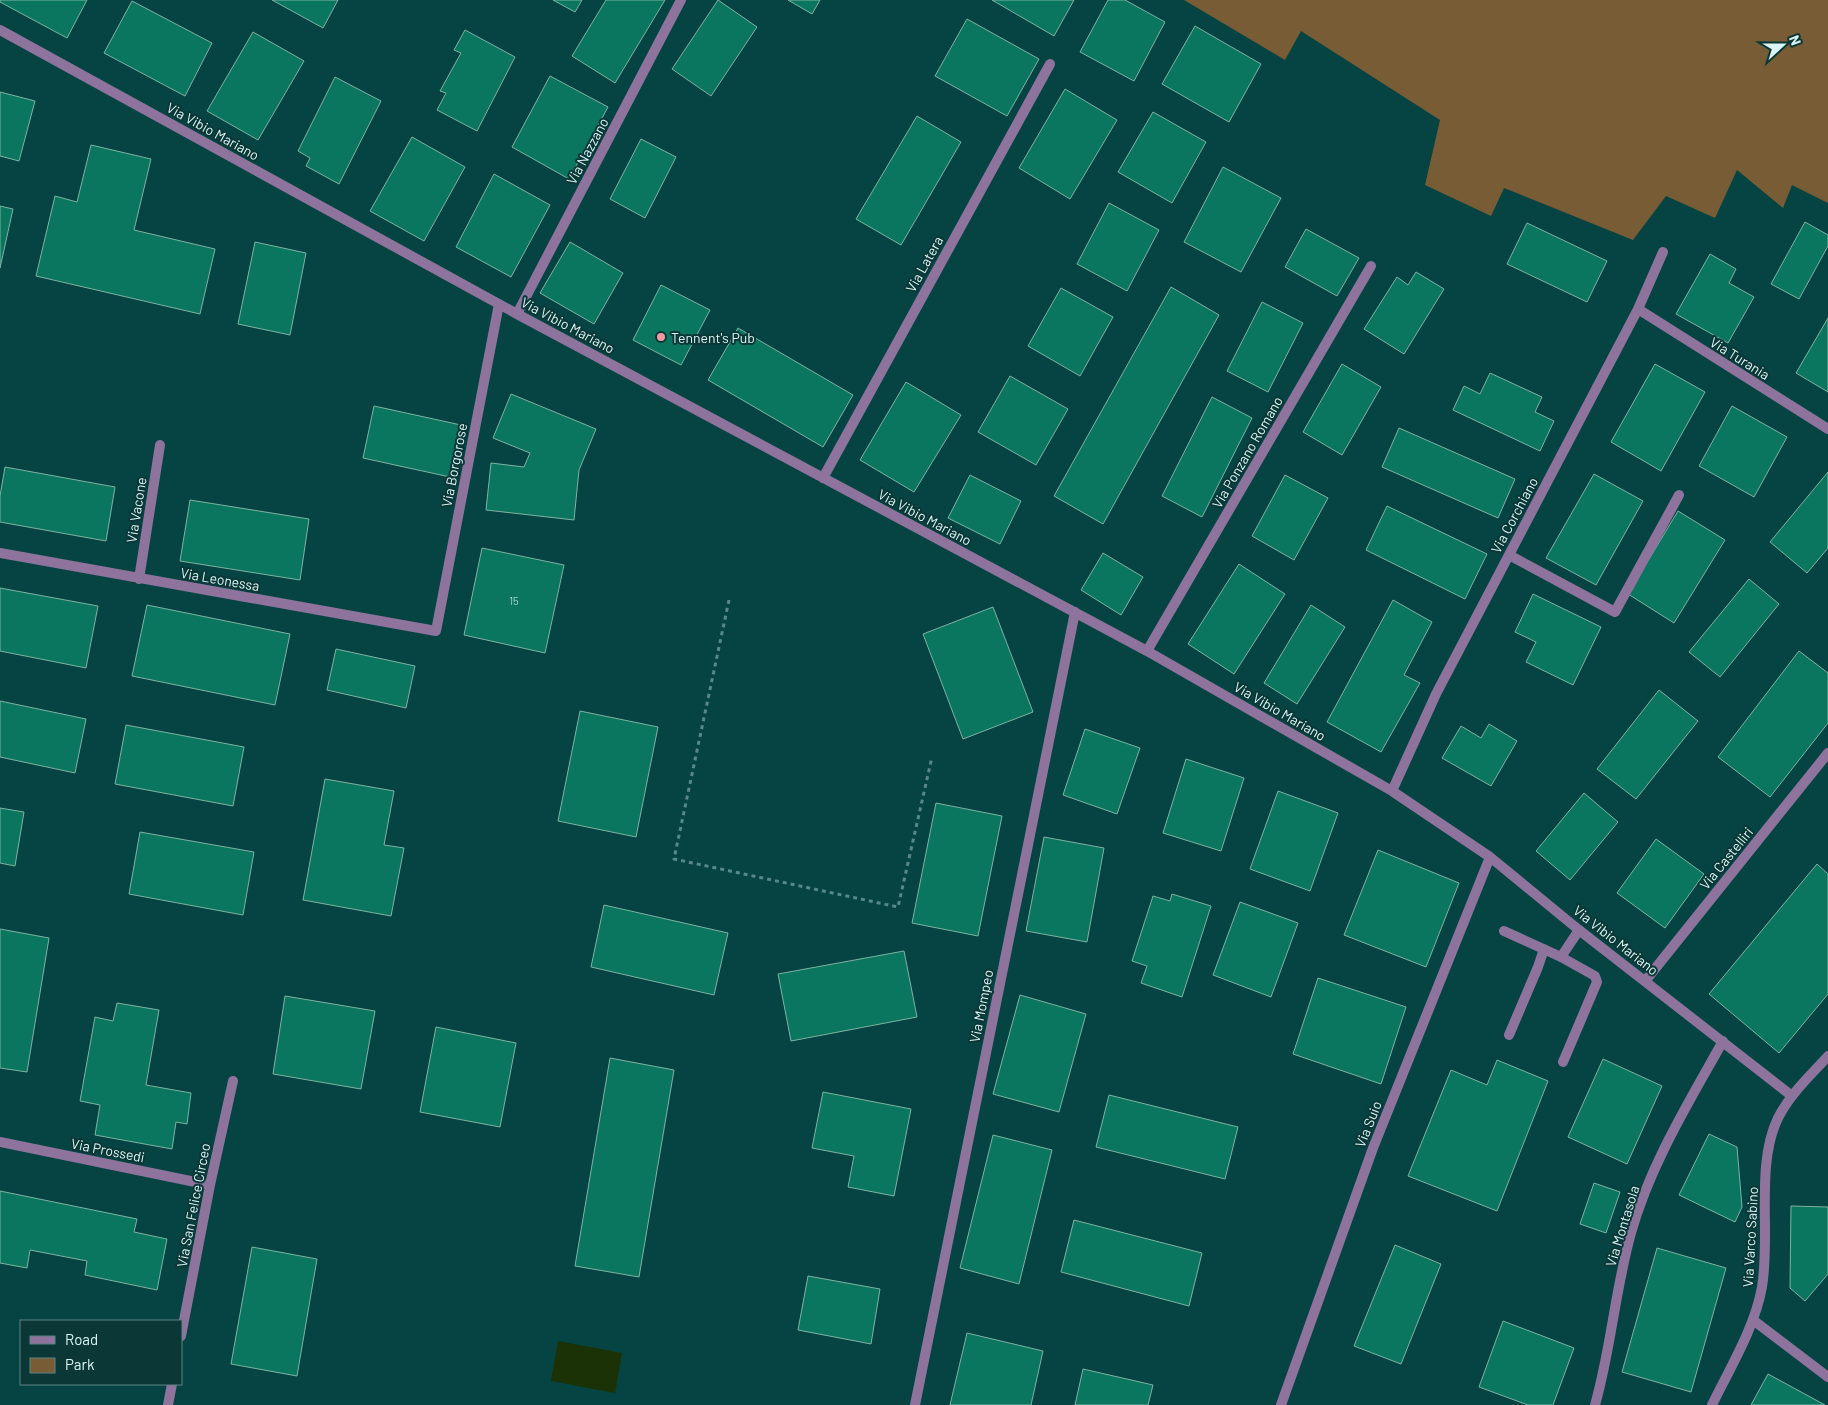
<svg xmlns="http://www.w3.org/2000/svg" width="1828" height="1405" viewBox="0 0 1828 1405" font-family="Barlow,sans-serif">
	<rect width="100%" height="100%" fill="#054443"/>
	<!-- green -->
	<path fill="#785c36" d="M1184,0H1828V203L1792,185L1783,208L1737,170L1715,218L1666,196L1633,240L1504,188L1491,216L1425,185L1440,120L1301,31L1285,60Z"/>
	<!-- water -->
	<path fill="#1a3205" d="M558,1341L622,1353L615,1393L551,1381Z"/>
	<!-- building -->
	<path fill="#0a7660" stroke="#80b2a3" d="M0,0H87L67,38L0,2Z
		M272,0H338L323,28Z
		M553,0H582L575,12Z
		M606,0H665L615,83L572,56Z
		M718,0L757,27L711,96L672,69Z
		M788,0H820L812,14Z
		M992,0H1074L1054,36Z
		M1108,0H1125L1165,22L1134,81L1080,52Z
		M132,1L212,43L185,96L104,53Z
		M967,19L1039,59L1007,116L935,76Z
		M1195,26L1261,64L1229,122L1162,84Z
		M465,30L515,57L477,131L437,110L446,93L440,91L461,53L454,50Z
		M253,32L304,61L258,140L207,111Z
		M550,76L608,107L569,179L512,147Z
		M335,77L381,101L339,184L306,166L310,158L298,151Z
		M1065,89L1117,120L1070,199L1019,168Z
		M0,92L35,101L19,161L0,156Z
		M1153,112L1206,142L1172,203L1118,172Z
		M917,116L961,142L901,245L856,219Z
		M412,137L465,167L424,241L370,211Z
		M641,139L676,157L645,218L610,199Z
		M91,145L151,159L134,230L215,249L200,314L36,276L55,196L77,202Z
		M1223,167L1281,198L1241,272L1184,242Z
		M494,174L550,205L511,277L456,247Z
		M1109,203L1159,230L1127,291L1077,264Z
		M0,206L13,209L0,268Z
		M1805,222L1828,235V246L1799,299L1771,284Z
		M1527,223L1607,261L1587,302L1507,264Z
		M1306,229L1359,258L1337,296L1285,267Z
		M255,242L306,253L290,335L238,324Z
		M570,242L623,273L594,324L540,293Z
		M1710,254L1736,269L1729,283L1754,297L1728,343L1676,314Z
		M1416,272L1444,289L1404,354L1364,329L1397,277L1408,285Z
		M661,285L710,310L681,365L633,340Z
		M1171,287L1219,315L1103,524L1054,496Z
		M1061,288L1113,317L1080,376L1028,346Z
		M1262,302L1303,323L1268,392L1227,371Z
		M1828,318V392L1796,373Z
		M738,328L853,395L823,447L708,380Z
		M1342,364L1381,387L1342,455L1303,432Z
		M1655,364L1705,392L1661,471L1611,442Z
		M1490,373L1542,397L1535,412L1554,421L1540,451L1453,410L1464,386L1480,394Z
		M1010,376L1068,409L1036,465L978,432Z
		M906,382L961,415L914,492L860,460Z
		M511,394L596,429L579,470L574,520L486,510L491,463L524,467L530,453L493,438Z
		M1212,397L1252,418L1202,517L1162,496Z
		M374,406L461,425L450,477L363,458Z
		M1732,406L1787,437L1754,497L1699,466Z
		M1399,428L1515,479L1498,518L1382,467Z
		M5,467L115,487L106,541L0,522V496Z
		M1828,472V548L1807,573L1770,542Z
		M1594,474L1643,501L1596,585L1546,558Z
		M970,475L1021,501L1000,544L948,518Z
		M1285,475L1328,498L1294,560L1252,536Z
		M190,500L309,519L300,580L180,561Z
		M1387,506L1487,554L1465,599L1366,550Z
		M1678,511L1725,540L1674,623L1628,594Z
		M482,548L564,565L545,653L464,635Z
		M1103,553L1143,577L1121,615L1081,590Z
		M1239,564L1285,594L1234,674L1188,644Z
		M1749,579L1779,604L1720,677L1689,652Z
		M0,588L98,606L86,668L0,651Z
		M1533,594L1601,627L1573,685L1526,662L1536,642L1515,632Z
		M1393,600L1432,622L1404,675L1420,683L1381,752L1327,722Z
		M147,605L290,634L275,705L132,676Z
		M1311,605L1345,627L1297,704L1264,683Z
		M993,607L1033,712L963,739L923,634Z
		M336,649L415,666L406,708L327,690Z
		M1799,651L1828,673V723L1770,797L1718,757Z
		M1659,690L1698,721L1636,799L1597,769Z
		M0,701L86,719L75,773L0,757Z
		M580,711L658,727L636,837L558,821Z
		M1489,724L1517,741L1491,786L1442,758L1461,726L1481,738Z
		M126,725L244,747L233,806L115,784Z
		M1085,729L1140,748L1117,814L1063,795Z
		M1186,759L1244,778L1221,851L1163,833Z
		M325,779L394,791L384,845L404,848L391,916L303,900Z
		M1278,791L1338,813L1310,891L1250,869Z
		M1584,793L1618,822L1570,880L1536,851Z
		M936,803L1002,816L978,936L912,923Z
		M0,808L24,812L15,866L0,863Z
		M140,832L254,852L243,915L129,894Z
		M1044,837L1104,848L1087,942L1026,931Z
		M1656,839L1704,874L1665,928L1617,893Z
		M1378,850L1459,883L1426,967L1344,935Z
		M1817,864L1828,874V994L1779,1053L1709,994Z
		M1172,894L1211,906L1182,997L1141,983L1147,966L1132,961L1153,896L1170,901Z
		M1240,902L1298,923L1271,997L1213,975Z
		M604,905L728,933L714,995L591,967Z
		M0,929L49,938L27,1072L0,1068Z
		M904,951L917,1017L791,1041L778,974Z
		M1318,978L1406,1007L1381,1084L1293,1054Z
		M1020,995L1086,1014L1059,1112L993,1094Z
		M285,996L375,1011L361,1089L273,1074Z
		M117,1003L159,1010L146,1085L191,1093L187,1124L176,1122L172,1149L95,1135L100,1105L80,1101L95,1017L113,1021Z
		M436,1027L516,1043L500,1127L420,1112Z
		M610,1058L674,1070L639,1277L575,1266Z
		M1603,1059L1662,1086L1627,1164L1568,1137Z
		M1497,1060L1548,1081L1497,1211L1408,1176L1451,1070L1487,1085Z
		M823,1092L911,1109L894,1196L848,1187L854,1156L812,1148Z
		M1109,1095L1238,1127L1225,1179L1096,1147Z
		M1709,1134L1737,1147L1742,1207L1735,1222L1679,1195Z
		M993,1135L1052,1150L1019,1284L960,1268Z
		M1594,1183L1620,1192L1606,1233L1580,1224Z
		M0,1191L137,1219L134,1232L167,1239L157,1290L85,1275L87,1261L30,1250L27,1268L0,1263Z
		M1791,1206L1828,1207V1274L1805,1301L1790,1288Z
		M1074,1220L1202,1253L1189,1306L1061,1272Z
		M1395,1245L1441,1264L1401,1364L1354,1346Z
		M252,1247L317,1259L297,1376L231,1364Z
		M1657,1248L1726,1268L1691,1392L1622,1372Z
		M808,1276L880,1289L871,1344L798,1330Z
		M1503,1321L1574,1348L1553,1405H1528L1479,1387Z
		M967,1333L1043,1351L1031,1405H950Z
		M1083,1369L1153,1385L1148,1405H1075Z
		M1768,1374L1825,1405H1751Z"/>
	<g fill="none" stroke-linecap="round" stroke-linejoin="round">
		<!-- path -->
		<path stroke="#588988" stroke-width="3" stroke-dasharray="4 4" stroke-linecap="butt" d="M729,600L674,859L898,907L932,757"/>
		<!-- service -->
		<path stroke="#8e739c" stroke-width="10" d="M1504,931L1561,957L1595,976L1597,982L1563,1062
			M1561,957L1579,930
			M1509,1035L1538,967L1544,949
			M1753,1320L1828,1377"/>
		<!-- minor -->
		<path stroke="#8e739c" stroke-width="10" d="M0,30L517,314L1147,651L1392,791L1490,857L1579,930L1792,1096
			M1638,309L1828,429
			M517,314L681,0
			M823,478L1050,64
			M0,553L436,631L499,304
			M1509,555L1615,612L1679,495
			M139,579L160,445
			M1147,651L1371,266
			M1392,791L1436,694L1638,309L1663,252
			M1646,980L1828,753
			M0,1142L210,1185
			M181,1336L210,1185L233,1081
			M168,1405L172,1384
			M915,1405L1075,612
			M1281,1405L1373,1148L1490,857
			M1595,1405C1611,1349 1615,1290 1631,1233C1650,1165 1689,1102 1723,1041
			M1712,1405C1730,1368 1755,1327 1762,1287C1771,1234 1755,1165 1778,1118C1790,1094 1811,1075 1828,1056"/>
	</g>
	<!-- markers -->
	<circle fill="#f49aa3" stroke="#0c3737" stroke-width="2" cx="661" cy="337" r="5"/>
	<g text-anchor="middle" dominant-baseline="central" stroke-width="4" stroke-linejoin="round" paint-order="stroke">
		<!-- number labels -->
		<g font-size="11" fill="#a5d5cf">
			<text x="514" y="600">15</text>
		</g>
		<!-- street labels -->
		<g font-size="14" fill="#d9f5f4" stroke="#0c3737">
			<text transform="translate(213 131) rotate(29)">Via Vibio Mariano</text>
			<text transform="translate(587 151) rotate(-62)">Via Nazzano</text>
			<text transform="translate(924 264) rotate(-61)">Via Latera</text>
			<text transform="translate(568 325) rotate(28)">Via Vibio Mariano</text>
			<text transform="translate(1740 358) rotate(32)">Via Turania</text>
			<text transform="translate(1247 452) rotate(-60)">Via Ponzano Romano</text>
			<text transform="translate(454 465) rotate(-79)">Via Borgorose</text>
			<text transform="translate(136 510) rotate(-81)">Via Vacone</text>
			<text transform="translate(1514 515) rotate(-62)">Via Corchiano</text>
			<text transform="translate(925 517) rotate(28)">Via Vibio Mariano</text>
			<text transform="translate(220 579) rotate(10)">Via Leonessa</text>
			<text transform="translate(1280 711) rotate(30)">Via Vibio Mariano</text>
			<text transform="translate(1726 858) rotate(-51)">Via Castelliri</text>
			<text transform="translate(1616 940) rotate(38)">Via Vibio Mariano</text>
			<text transform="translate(981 1006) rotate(-79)">Via Mompeo</text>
			<text transform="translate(1368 1124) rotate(-68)">Via Suio</text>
			<text transform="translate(108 1150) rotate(11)">Via Prossedi</text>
			<text transform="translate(193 1205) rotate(-79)">Via San Felice Circeo</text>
			<text transform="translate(1622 1226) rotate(-73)">Via Montasola</text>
			<text transform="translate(1750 1237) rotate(-87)">Via Varco Sabino</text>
		</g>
		<!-- poi labels -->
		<g font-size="14" fill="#d9f5f4" stroke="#0c3737" text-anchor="start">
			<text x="671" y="337">Tennent's Pub</text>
		</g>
	</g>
	<!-- legend -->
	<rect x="20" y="1320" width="162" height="65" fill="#0c3737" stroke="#5e8383"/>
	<rect x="30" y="1336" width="25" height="8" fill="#8e739c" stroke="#5e8383"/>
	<text x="65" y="1345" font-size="15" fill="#d9f5f4">Road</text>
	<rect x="30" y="1358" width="25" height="15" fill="#785c36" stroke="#5e8383"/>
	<text x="65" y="1370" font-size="15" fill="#d9f5f4">Park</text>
	<!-- north arrow -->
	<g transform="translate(1783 45) rotate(69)" stroke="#0c3737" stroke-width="4" paint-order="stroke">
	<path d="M0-4L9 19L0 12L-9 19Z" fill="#d9f5f4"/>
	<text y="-8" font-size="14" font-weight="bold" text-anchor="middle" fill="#d9f5f4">N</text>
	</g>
</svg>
